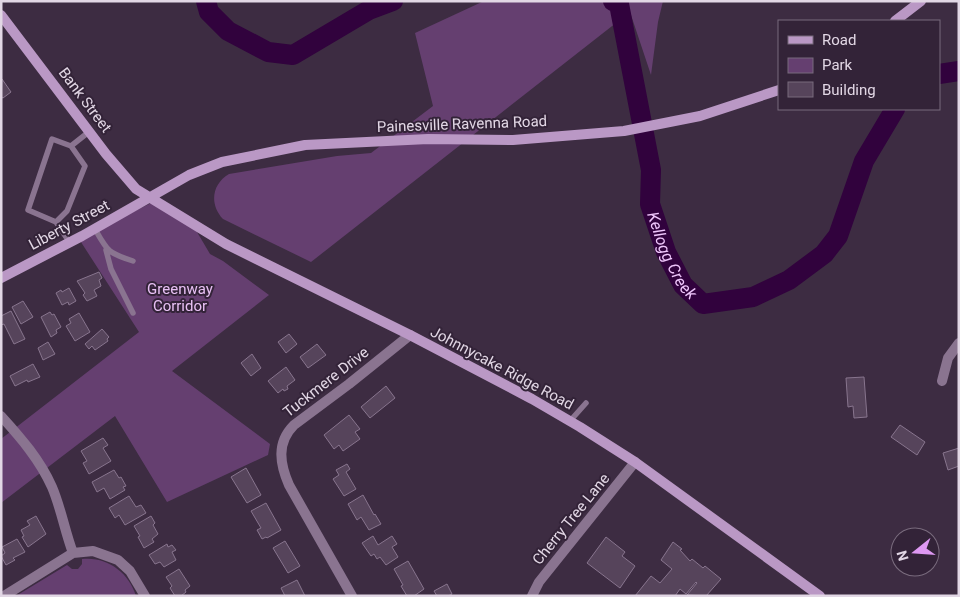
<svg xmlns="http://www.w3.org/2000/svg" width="960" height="597" viewBox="0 0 960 597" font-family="Roboto,sans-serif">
	<rect width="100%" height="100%" fill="#3d2c42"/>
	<!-- green -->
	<path fill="#653f70" d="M484,1H663L658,22L651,75L630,12L311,262L223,219C209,204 212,184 229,174L337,156L371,153L433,106L415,33Z
		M151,203L187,215L210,254L223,261L269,295L172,371L270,444L268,455L167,502L115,416L1,503V439L139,332L79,239Z
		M82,559C106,556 129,572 136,596H16L67,565L72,569H78L82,564Z"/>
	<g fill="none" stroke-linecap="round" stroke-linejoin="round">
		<!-- river -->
		<g stroke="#31023d" stroke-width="20">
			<path d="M206,1L209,12L228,31L268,52L293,55L369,10L393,1"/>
			<path id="s1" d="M613,1L619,4L651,170L650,204L666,252L683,285L703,304L753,297L789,280L824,254L838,236L864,161L895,109"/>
			<path d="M939,74L959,71"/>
		</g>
	</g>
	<!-- building -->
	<path fill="#56445b" stroke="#88758e" d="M2,79L11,92L3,98L1,97Z
		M99,272L102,278L99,280L101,286L94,290L97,296L87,301L83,295L85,293L77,281Z
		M69,288L76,301L69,305L68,302L62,305L56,293L61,290L62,292Z
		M23,301L33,317L21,324L12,307Z
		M11,311L25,339L14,344L4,324L1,325V316Z
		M50,312L52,315L54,314L61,327L56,330L57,333L51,337L41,317Z
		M79,313L90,332L75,341L66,326L71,323L69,319Z
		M102,329L109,337L107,339L108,341L95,350L92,346L89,349L85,344Z
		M289,334L297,344L286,353L278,342Z
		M48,342L55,354L43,360L38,348Z
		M317,344L326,355L308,368L300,357Z
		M252,354L261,368L251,376L241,363Z
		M33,364L40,377L28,382L27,380L15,386L10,376Z
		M286,367L295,380L287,386L288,389L284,391L283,389L278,393L268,381Z
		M864,377L867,417L854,418L853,406L848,407L846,378Z
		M386,386L395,398L370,418L361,407Z
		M349,415L360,429L355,432L360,439L343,451L339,445L334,449L324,435Z
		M900,425L925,442L917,455L891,437Z
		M103,438L108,445L103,448L111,461L89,474L83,463L87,461L81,451Z
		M959,448V466L948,470L943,453Z
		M347,464L350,469L346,472L356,489L344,496L333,479L339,475L336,470Z
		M246,468L261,495L247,503L231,477Z
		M114,470L119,478L121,477L126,486L123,487L125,490L110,499L104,488L97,492L92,482Z
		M363,495L374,515L375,514L381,524L369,530L361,517L357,520L348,504Z
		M129,496L136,507L141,505L146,513L125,525L119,515L115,518L109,508Z
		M266,503L281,530L267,538L266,537L262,539L257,530L261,528L251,511Z
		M36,516L46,534L28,547L22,537L24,536L21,530L30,525L27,521Z
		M151,516L155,523L153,525L158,534L152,539L154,542L144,548L138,537L140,536L134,526Z
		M373,536L378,545L392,536L397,544L392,547L398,557L386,565L380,557L377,559L374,554L371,556L362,543Z
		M606,537L625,552L622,556L635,566L620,588L587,563Z
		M17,539L25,552L13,558L15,560L6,565L1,556L5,553L2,547Z
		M285,541L300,566L288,573L273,548Z
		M673,542L682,549L680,550L690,561L692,559L703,568L705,566L721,579L706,596L687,595L697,583L696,582L686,594L680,589L675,596H635L651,576L660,583L672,569L661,560Z
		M167,544L168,547L172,545L176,550L172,552L176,560L164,567L160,562L155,564L149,555Z
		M408,561L424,589L414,596H407L401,586L403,585L394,569Z
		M179,569L190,586L185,590L186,592L181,596H175L170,588L172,586L166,577Z
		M297,580L305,596H285L281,588Z
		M447,584L452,594L448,596H437L434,591Z"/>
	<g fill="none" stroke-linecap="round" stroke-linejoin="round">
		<!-- lane -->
		<path stroke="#8a7490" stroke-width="5.5" d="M56,222L67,211L85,166L71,146
			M95,229C108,252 108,253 133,261
			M70,243L56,222L28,210L52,139L71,146L90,131
			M106,250L111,269L133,313
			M570,421L586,403"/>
		<!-- street -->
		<path stroke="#8a7490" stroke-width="10" d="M942,381L948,358L959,343
			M1,416C21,438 40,460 52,487C61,508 65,532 73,553
			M4,596L73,553L93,551L118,560L130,571L145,596
			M352,596L289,485C280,464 276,443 294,425L349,384L410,335
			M532,596L539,582L635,462"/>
		<!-- secondary -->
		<path stroke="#ba98c5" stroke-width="10" d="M1,15L106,154L136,189L226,244L410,335L532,399L580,427L635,462L820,596
			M895,21L921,1
			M1,278L82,236L189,175L222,162L305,145L428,139L513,140L624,131L700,116L779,90"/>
	</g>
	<g text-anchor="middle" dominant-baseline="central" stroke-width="4" stroke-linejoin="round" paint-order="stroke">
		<!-- street labels -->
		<g font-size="15" fill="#e2d7e5" stroke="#332338">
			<text transform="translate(85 100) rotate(53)">Bank Street</text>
			<text transform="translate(462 124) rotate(-2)">Painesville Ravenna Road</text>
			<text transform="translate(69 225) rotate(-28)">Liberty Street</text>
			<text transform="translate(502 368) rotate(28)">Johnnycake Ridge Road</text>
			<text transform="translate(326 382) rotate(-38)">Tuckmere Drive</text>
			<text transform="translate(571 519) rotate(-51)">Cherry Tree Lane</text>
		</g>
		<!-- park labels -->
		<g font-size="15" fill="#e8c0f4" stroke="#332338">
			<text x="180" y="289">Greenway<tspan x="180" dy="17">Corridor</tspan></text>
		</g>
		<!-- water labels -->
		<g font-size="16" font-style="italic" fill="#f0c7fc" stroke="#332338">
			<text stroke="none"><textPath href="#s1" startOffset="266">Kellogg Creek</textPath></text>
		</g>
	</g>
	<!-- border -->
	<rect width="960" height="597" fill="none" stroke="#e2d7e5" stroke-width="5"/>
	<!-- legend -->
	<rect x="778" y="20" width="162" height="90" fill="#332338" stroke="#796b7d"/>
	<rect x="788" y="36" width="25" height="8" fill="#ba98c5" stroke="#796b7d"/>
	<text x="822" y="45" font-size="15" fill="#e2d7e5">Road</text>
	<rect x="788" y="58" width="25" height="15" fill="#653f70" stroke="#796b7d"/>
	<text x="822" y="70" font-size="15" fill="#e2d7e5">Park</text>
	<rect x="788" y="82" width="25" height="15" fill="#56445b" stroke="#796b7d"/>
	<text x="822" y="95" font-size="15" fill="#e2d7e5">Building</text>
	<!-- north arrow -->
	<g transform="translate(915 552) rotate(253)"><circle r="24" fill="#332338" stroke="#796b7d"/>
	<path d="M0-4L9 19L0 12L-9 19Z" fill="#de98f2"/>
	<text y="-8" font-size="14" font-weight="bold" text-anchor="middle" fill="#e2d7e5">N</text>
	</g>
</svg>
